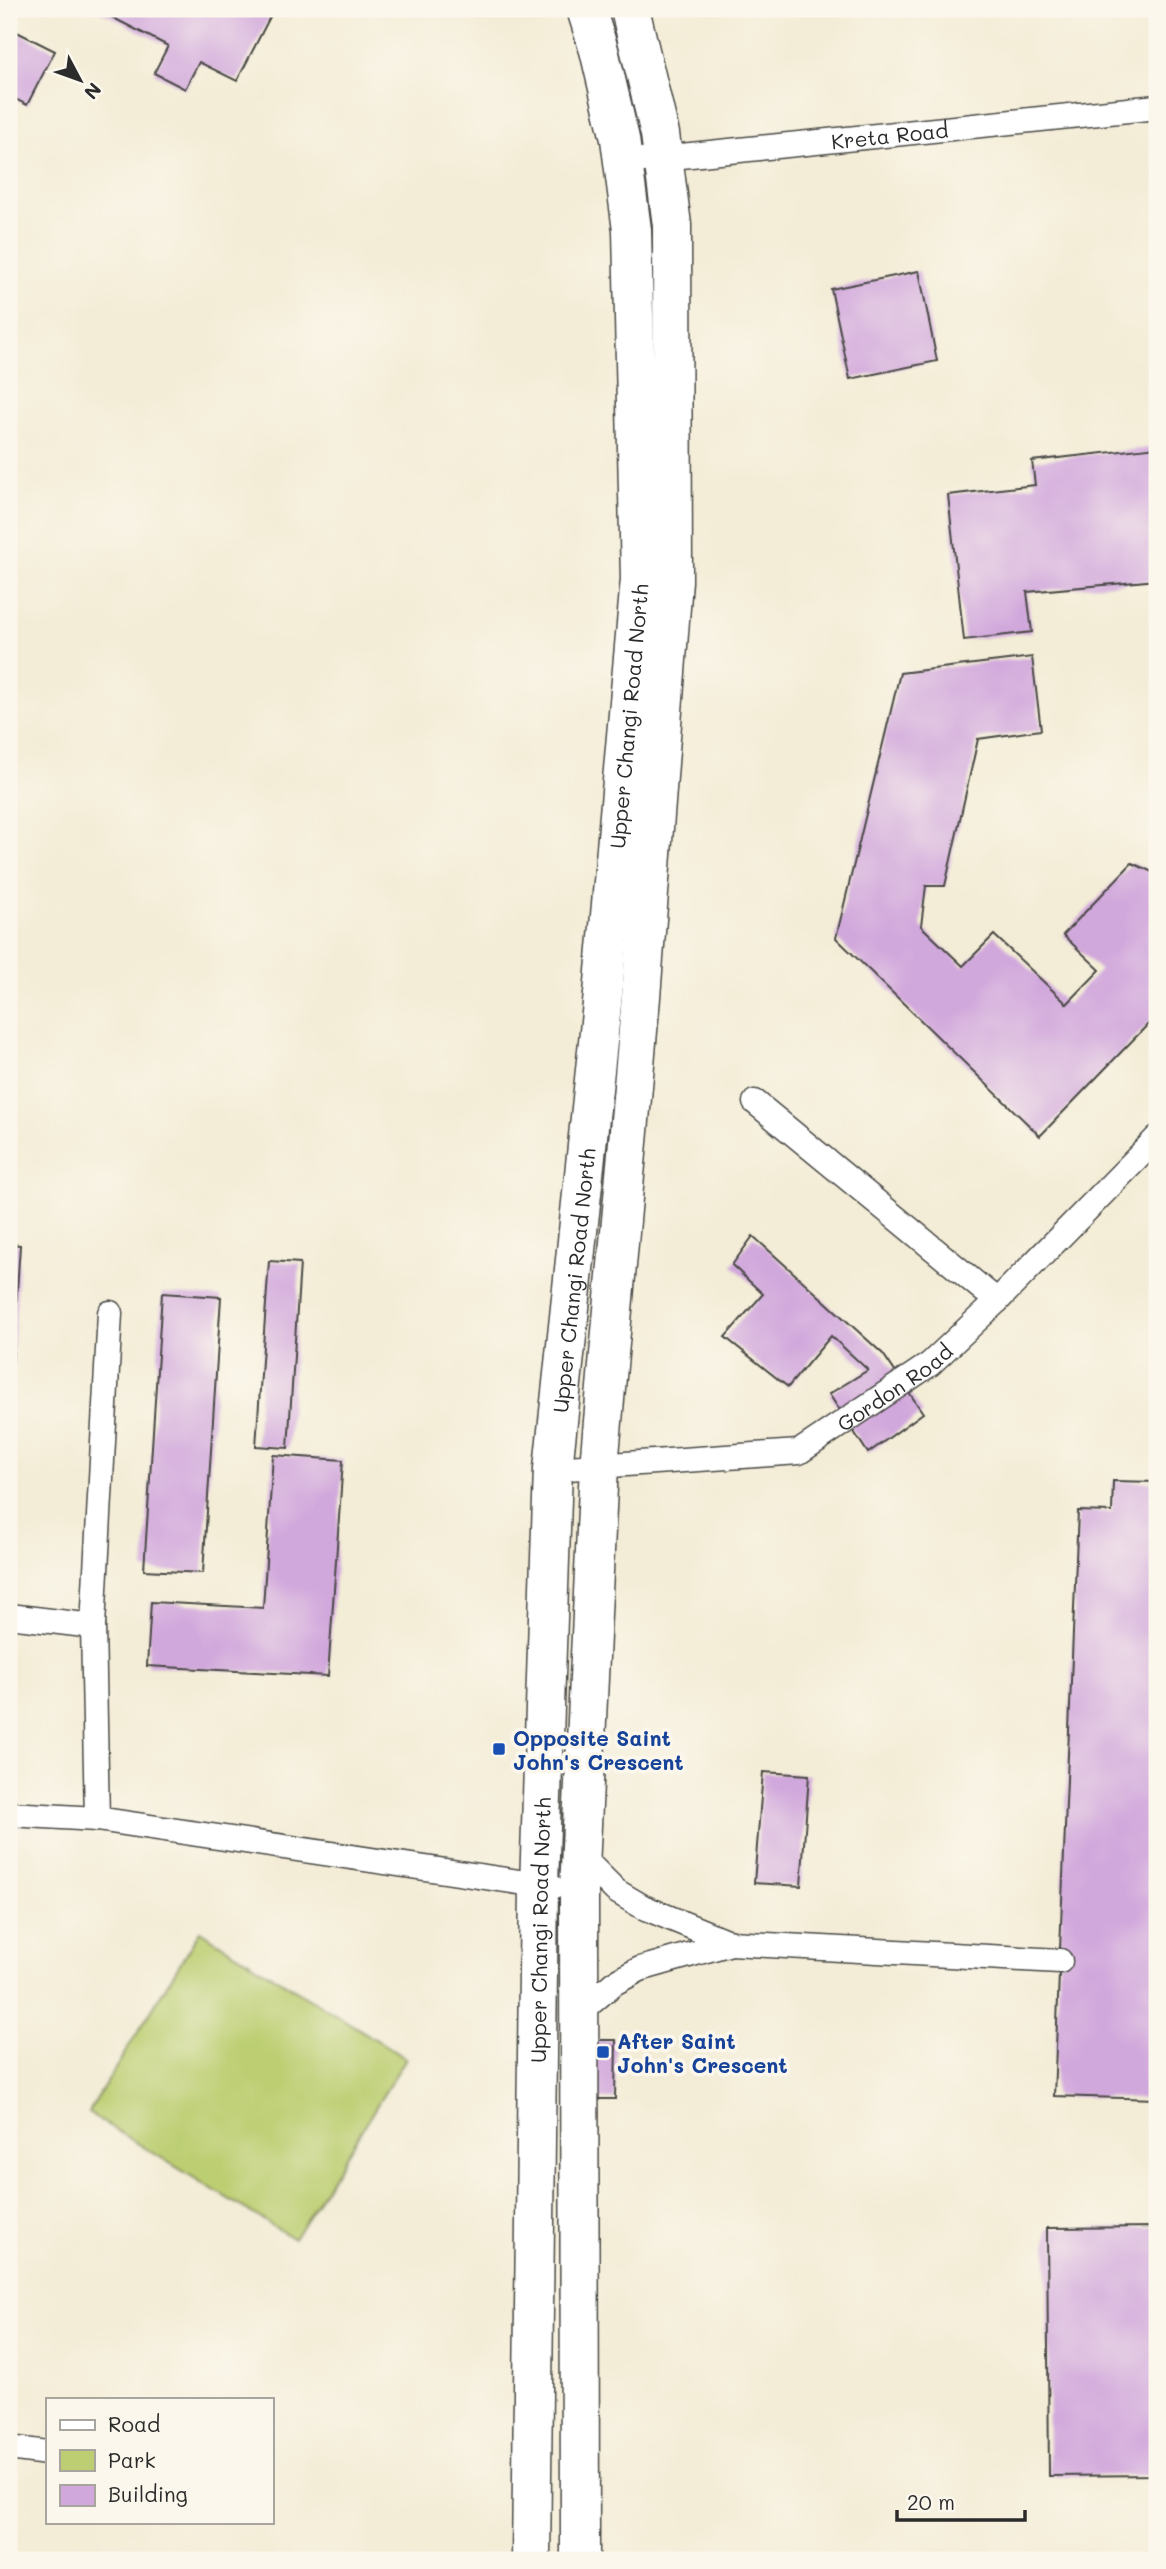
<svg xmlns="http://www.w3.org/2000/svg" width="1166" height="2569" viewBox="0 0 1166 2569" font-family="Mali,sans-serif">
	<rect width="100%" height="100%" fill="#fbf7ec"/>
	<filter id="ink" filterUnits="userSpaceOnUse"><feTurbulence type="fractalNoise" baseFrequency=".0143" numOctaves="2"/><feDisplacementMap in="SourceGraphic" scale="14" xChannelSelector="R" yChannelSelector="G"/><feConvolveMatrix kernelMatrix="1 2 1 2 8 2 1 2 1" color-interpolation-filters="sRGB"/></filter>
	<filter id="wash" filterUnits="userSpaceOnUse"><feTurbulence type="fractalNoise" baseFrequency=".00686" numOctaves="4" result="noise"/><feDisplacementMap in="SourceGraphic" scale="28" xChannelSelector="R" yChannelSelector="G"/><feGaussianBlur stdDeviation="1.57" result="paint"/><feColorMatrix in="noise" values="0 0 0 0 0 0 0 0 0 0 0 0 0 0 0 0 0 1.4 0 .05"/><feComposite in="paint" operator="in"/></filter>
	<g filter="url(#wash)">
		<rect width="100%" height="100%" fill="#f3ecd6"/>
		<!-- green -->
		<path fill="#bcce71" stroke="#747c4e" stroke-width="2" d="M200,1931L406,2058L294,2239L88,2113Z"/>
		<g id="blocks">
			<!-- building -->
			<path fill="#d1a8dc" d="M96,9H274L237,81L199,62L185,89L154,73L168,46Z
				M9,28L55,51L27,105L9,96Z
				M919,271L937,361L850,379L831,289Z
				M1157,447V580L1027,592L1032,632L964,640L948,495L1035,485L1032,461Z
				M1032,657L1041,730L978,739L945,886H926L921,926L963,966L994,935L1067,1004L1100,970L1063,935L1132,863L1157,874V1015L1040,1136L836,938L900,673Z
				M753,1236L883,1354L923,1413L868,1453L829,1394L868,1370L831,1336L788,1387L725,1337L763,1294L732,1265Z
				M9,1244L20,1245L11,1384H9Z
				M269,1261L300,1263L288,1448L256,1446Z
				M162,1293L221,1297L203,1573L144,1570Z
				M273,1455L343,1460L328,1676L147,1666L151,1602L263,1608Z
				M1113,1481L1157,1482V2099L1054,2096L1078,1511L1112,1512Z
				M763,1772L809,1775L801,1886L754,1883Z
				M594,2040H616L615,2099H592Z
				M1157,2227V2475L1049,2476L1047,2228Z"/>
		</g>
	</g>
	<g filter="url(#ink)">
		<use href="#blocks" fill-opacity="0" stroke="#494845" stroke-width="2"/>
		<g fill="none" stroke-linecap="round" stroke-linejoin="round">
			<defs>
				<g id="service">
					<path id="s1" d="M623,162L1157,107"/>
					<path d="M755,1102L997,1301"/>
					<path id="s2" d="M553,1469L799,1452L930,1364L997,1301L1157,1138"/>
					<path d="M9,1616L93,1626"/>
					<path d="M9,1814L97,1819L552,1887"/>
					<path d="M97,1819L93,1626L110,1313"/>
					<path d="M731,1943L1060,1961"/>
					<path d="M579,2013L614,1983L640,1969L731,1943L643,1907L616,1891L580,1855"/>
					<path d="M9,2448L47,2453"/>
				</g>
				<g id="tertiary">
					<path id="s3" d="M531,2560L539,1886L553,1469L603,994L640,579L632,230L620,139L599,50L586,9"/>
					<path d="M580,2560L579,1889L599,1466L641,997L673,581L672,225L660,134L630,9"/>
				</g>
			</defs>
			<!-- service casing -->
			<use href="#service" stroke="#494845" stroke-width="27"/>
			<!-- tertiary casing -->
			<use href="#tertiary" stroke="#494845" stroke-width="41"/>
			<!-- service -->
			<use href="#service" stroke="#fff" stroke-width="24"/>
			<!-- tertiary -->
			<use href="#tertiary" stroke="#fff" stroke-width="38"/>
		</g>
	</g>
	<!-- markers -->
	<g fill="#1a4fb4" stroke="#fbf7ec" stroke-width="2.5">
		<rect x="492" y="1742" width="14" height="14" rx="3.5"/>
		<rect x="596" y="2045" width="14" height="14" rx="3.5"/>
	</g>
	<g text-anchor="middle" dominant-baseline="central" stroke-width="7" stroke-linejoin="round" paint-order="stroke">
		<!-- street labels -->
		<g font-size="21" fill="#2b2b2b" stroke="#fbf7ec">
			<text stroke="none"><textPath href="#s1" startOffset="268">Kreta Road</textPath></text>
			<text stroke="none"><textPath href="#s3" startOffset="1848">Upper Changi Road North</textPath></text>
			<text stroke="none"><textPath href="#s3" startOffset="1281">Upper Changi Road North</textPath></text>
			<text stroke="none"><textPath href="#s2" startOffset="362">Gordon Road</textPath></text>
			<text stroke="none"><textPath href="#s3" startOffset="630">Upper Changi Road North</textPath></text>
		</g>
		<!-- transit labels -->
		<g font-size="21" font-weight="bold" fill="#164399" stroke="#fbf7ec" text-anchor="start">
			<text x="513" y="1737">Opposite Saint<tspan x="513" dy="24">John's Crescent</tspan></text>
			<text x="617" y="2040">After Saint<tspan x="617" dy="24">John's Crescent</tspan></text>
		</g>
	</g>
	<!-- margin -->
	<rect width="1166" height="2569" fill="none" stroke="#fbf7ec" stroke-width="35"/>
	<!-- legend -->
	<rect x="46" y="2398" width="228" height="126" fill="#fbf7ec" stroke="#a8a59f" stroke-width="2"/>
	<rect x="60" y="2420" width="35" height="10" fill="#ffffff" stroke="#a8a59f" stroke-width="2"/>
	<text x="108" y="2432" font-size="21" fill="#2b2b2b">Road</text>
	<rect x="60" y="2450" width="35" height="21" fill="#bcce71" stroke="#a8a59f" stroke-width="2"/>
	<text x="108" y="2468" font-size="21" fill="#2b2b2b">Park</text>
	<rect x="60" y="2485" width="35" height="21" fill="#d1a8dc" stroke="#a8a59f" stroke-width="2"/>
	<text x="108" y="2502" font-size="21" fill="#2b2b2b">Building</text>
	<!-- north arrow -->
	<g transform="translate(80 80) rotate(131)" stroke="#fbf7ec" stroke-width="5" paint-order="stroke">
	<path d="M0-5L12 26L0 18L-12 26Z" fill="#2b2b2b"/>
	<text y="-10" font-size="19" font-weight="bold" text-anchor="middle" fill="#2b2b2b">N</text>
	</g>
	<!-- scale -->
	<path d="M897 2510v10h128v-10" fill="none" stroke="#2b2b2b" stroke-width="3.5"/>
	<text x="907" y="2510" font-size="21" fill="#2b2b2b" stroke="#fbf7ec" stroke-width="5" paint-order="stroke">20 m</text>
</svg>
